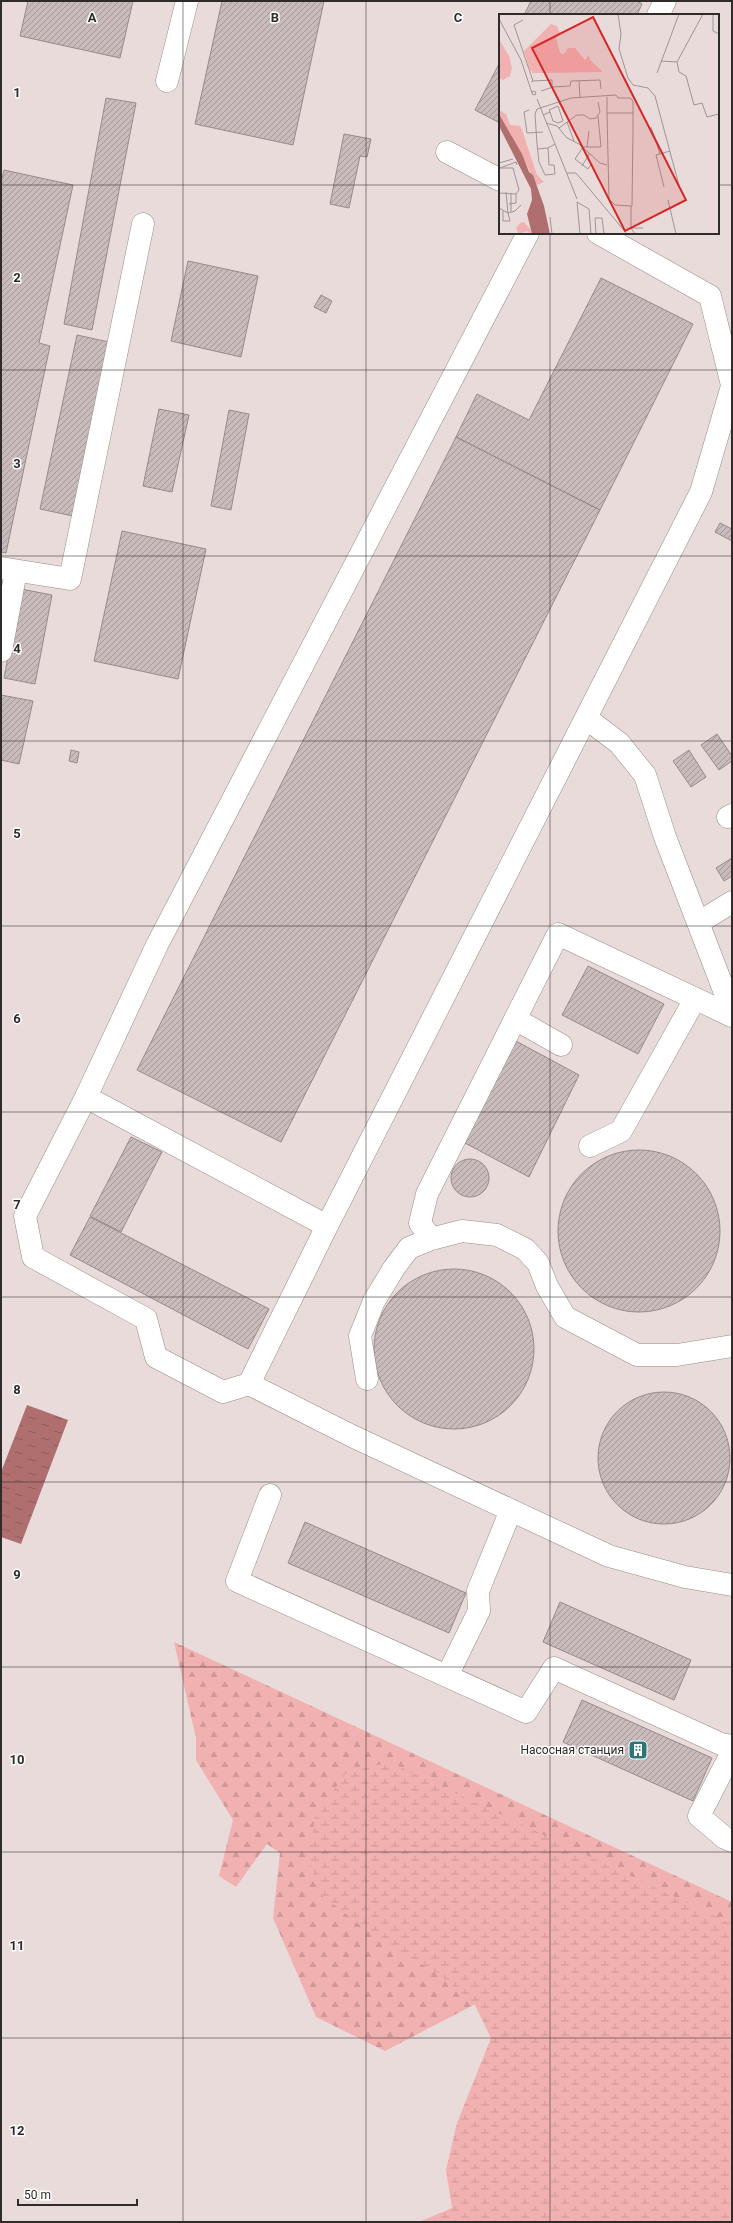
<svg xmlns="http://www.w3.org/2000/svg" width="733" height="2223" viewBox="0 0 733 2223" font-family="Roboto,sans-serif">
	<defs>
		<pattern id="forest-firs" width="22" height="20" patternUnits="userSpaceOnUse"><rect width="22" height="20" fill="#f2b1b1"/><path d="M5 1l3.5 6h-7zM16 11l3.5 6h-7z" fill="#d09898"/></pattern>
		<pattern id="wetland-marsh" width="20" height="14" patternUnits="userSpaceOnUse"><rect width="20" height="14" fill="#f2b1b1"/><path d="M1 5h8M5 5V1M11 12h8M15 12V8" fill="none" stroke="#d09898"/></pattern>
		<pattern id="water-ripples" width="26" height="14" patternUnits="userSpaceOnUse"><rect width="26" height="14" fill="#af6f6f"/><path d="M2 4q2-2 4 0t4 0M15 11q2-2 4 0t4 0" fill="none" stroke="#8f5b5b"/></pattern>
		<pattern id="building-hatch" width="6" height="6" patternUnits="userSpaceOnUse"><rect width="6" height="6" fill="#c9bbbb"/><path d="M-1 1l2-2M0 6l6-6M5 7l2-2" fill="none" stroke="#a49898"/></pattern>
	</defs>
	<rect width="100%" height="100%" fill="#e9dbda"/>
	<!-- forest -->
	<path fill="url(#forest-firs)" d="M174,1642L732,1902V2072L493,1995L385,2051L316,2017L273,1918L280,1853L267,1844L236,1887L219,1876L233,1820L196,1760V1738Z"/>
	<!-- wetland -->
	<path fill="url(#wetland-marsh)" d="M390,1762L732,1924V2222H419L452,2208L446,2170L457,2123L491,2038L475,2005L438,1973L396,1952L321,1895L309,1861L315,1816L346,1773Z"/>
	<!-- water -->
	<path fill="url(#water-ripples)" d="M27,1405L68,1420L21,1544L1,1537V1472Z"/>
	<!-- building -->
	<path fill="url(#building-hatch)" stroke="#978a8a" d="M28,1H133L120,58L20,36Z
		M222,1H324L293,145L195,124Z
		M531,1H637L642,4L637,15H524Z
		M500,62V123L475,110Z
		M106,98L136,103L92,330L64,324Z
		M344,134L371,139L367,157L360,156L349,208L330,204Z
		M4,170L73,185L39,343L50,346L6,553L1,552V183Z
		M188,261L258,276L241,357L171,341Z
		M601,278L693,324L600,510L456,437L477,394L529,420Z
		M321,295L332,301L326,313L314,307Z
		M77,335L109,342L73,516L40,509Z
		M159,409L189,415L172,492L143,486Z
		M229,410L249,414L231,510L211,506Z
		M456,437L600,510L281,1142L137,1070Z
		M720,523L732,529V541L715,532Z
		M122,531L206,549L178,679L94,661Z
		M21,589L52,595L35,684L4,678Z
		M1,695L33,701L19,764L1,760Z
		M717,734L732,756V761L719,770L701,745Z
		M71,750L79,752L77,763L69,761Z
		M689,750L706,777L691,787L673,761Z
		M732,858V876L724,881L716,868Z
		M588,966L664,1004L638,1054L562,1015Z
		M514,1040L579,1075L529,1177L463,1142Z
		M131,1137L162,1152L121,1232L90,1216Z
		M558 1231a81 81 0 1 1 162 0a81 81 0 1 1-162 0Z
		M451 1178a19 19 0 1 1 38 0a19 19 0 1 1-38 0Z
		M90,1217L269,1309L248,1349L70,1255Z
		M374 1349a80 80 0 1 1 160 0a80 80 0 1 1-160 0Z
		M598 1458a66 66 0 1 1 132 0a66 66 0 1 1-132 0Z
		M305,1522L466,1593L449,1633L288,1563Z
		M560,1602L691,1660L674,1700L543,1642Z
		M582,1700L712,1758L693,1801L563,1742Z"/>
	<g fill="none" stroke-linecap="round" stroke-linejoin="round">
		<defs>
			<path id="minor" d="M658,15L665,1
				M167,81L187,1
				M447,152L500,180
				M528,233L157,945L86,1097L25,1216L33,1257L146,1319L156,1357L223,1392L249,1384L352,1436L609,1556L685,1577L732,1585
				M598,233L710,296L732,385
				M1,568L70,579L143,224
				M1,651L16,571
				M586,718L619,743L645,775L665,837L732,1011
				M728,817L732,815
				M698,923L732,902
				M515,1019L561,1045
				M86,1097L327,1226L249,1384
				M590,1146L621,1131L695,999
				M327,1226L701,492L732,386
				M431,1239L420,1223L427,1194L558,934L732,1016
				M367,1379L360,1336L374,1301L394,1268L409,1248L431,1239L462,1231L497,1235L525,1249L538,1263L547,1286L565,1317L637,1355H677L732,1346
				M270,1495L237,1581L526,1712L554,1668L721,1744L732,1746
				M447,1676L479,1611L478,1591L511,1510
				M732,1752L699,1816L725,1838L732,1841"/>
		</defs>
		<!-- minor casing -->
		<use href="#minor" stroke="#998b8b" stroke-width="23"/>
		<!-- minor -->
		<use href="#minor" stroke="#fff" stroke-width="22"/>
	</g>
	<!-- grid -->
	<path fill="none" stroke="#302b2b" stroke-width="1" stroke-opacity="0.55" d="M183,1V2222M366,1V2222M550,1V15M1,185H500M718,185H732M550,233V2222M1,370H732M1,556H732M1,741H732M1,926H732M1,1112H732M1,1297H732M1,1482H732M1,1667H732M1,1852H732M1,2038H732"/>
	<!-- icons -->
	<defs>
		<symbol id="building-square" viewBox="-11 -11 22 22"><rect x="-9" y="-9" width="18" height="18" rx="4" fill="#2b7578" stroke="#fff"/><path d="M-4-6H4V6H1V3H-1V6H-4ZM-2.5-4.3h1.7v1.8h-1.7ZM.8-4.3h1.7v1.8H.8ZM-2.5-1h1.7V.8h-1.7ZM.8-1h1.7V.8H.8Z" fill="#fff"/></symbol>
	</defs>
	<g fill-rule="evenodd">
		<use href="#building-square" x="627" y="1739" width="22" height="22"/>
	</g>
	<g text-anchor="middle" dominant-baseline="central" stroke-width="3" stroke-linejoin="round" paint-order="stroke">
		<!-- poi labels -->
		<g font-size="12" fill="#302b2b" stroke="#fff" text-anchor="end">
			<text x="624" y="1750">Насосная станция</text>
		</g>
	</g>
	<!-- overview -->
	<g transform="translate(499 14)">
		<rect width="220" height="220" fill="#e9dbda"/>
		<path d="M69,34H76L86,46L90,41L91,46L104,58L33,59L34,56L63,43ZM0,96L7,100L11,111L21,112L23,116L38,161L45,168L38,171L0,100ZM25,208L32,216V220L28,217L20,220L17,214L21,209Z" fill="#f2b1b1"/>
		<path d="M52,10L58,12L61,19L57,24L61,39L83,46L84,55L81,58L35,59L31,56L25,37ZM0,25L10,42L13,54L11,62L4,66L0,64Z" fill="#f2b1b1"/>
		<path d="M0,100L23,140L30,158L34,161L45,192L51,220H33L28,200L33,186L32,175L0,112Z" fill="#af6f6f"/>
		<path fill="none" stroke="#9f9594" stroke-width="1" d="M119,0L122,20L120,35L129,64L134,71L149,74L156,82L181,175M204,0L178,48L180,58L187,62L195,91L203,89L208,103L220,100M214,0V17L220,20M0,5L22,46L33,79M24,6L15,11L34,67L32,68M162,47L178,48M158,59L180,0M34,67L53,66V73M80,67L81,83M34,77L37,78L36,81L33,80ZM42,77L54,73L71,72L72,67L101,66L102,75M108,83V99H134M38,85L78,185M30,96L25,98L28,119L44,118M44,101L51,98L54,107L59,109L64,107L59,92L50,96L51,98M68,108L75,127M47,109L58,112L68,124L80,130L101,149L108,151M152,113L161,140M60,114L78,101H85L91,105L97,104L101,98L99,88M88,133L90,117M49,134L50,151H55L56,160L46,161L40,148L38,130L36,100L38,95L72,84L117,81L119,84H131L134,87V115L133,192L116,191L110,185L108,99M39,135L49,134L56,130M0,149L14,145M93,149L89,155L76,145L84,133H102L99,102M83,152L91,139M0,154H14L20,176L17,180L0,179M1,154L17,148L18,151M68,159H77L128,220M165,173L157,141L171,137M7,178L9,199L16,197L22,191M12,179V198M169,186L177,220M10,190L17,189V180M0,194L9,199L11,207H4V197M51,203L53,220M132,214V192M81,220L78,188L90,195L92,220M97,220L96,204H103L105,220M136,220L132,214H144"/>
		<path fill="#d62828" fill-opacity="0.15" stroke="#d62828" stroke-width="2" d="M94,3L187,186L126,217L33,34Z"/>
		<rect width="220" height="220" fill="none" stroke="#302b2b" stroke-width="2"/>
	</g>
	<g font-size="13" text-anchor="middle" font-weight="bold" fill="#302b2b" stroke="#fff" stroke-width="3" stroke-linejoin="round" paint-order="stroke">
		<text x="92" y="22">A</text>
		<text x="275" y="22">B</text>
		<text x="458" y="22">C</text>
		<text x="17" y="97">1</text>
		<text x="17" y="282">2</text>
		<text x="17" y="468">3</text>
		<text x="17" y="653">4</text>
		<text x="17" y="838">5</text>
		<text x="17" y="1023">6</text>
		<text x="17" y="1209">7</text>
		<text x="17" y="1394">8</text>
		<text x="17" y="1579">9</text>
		<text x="17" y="1764">10</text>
		<text x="17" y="1950">11</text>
		<text x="17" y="2135">12</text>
	</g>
	<!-- border -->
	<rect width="733" height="2223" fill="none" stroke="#302b2b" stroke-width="4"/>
	<!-- scale -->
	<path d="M18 2199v6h119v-6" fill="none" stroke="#302b2b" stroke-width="2"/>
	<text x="24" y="2199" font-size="12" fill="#302b2b" stroke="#ffffff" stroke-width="3" paint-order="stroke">50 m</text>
</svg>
